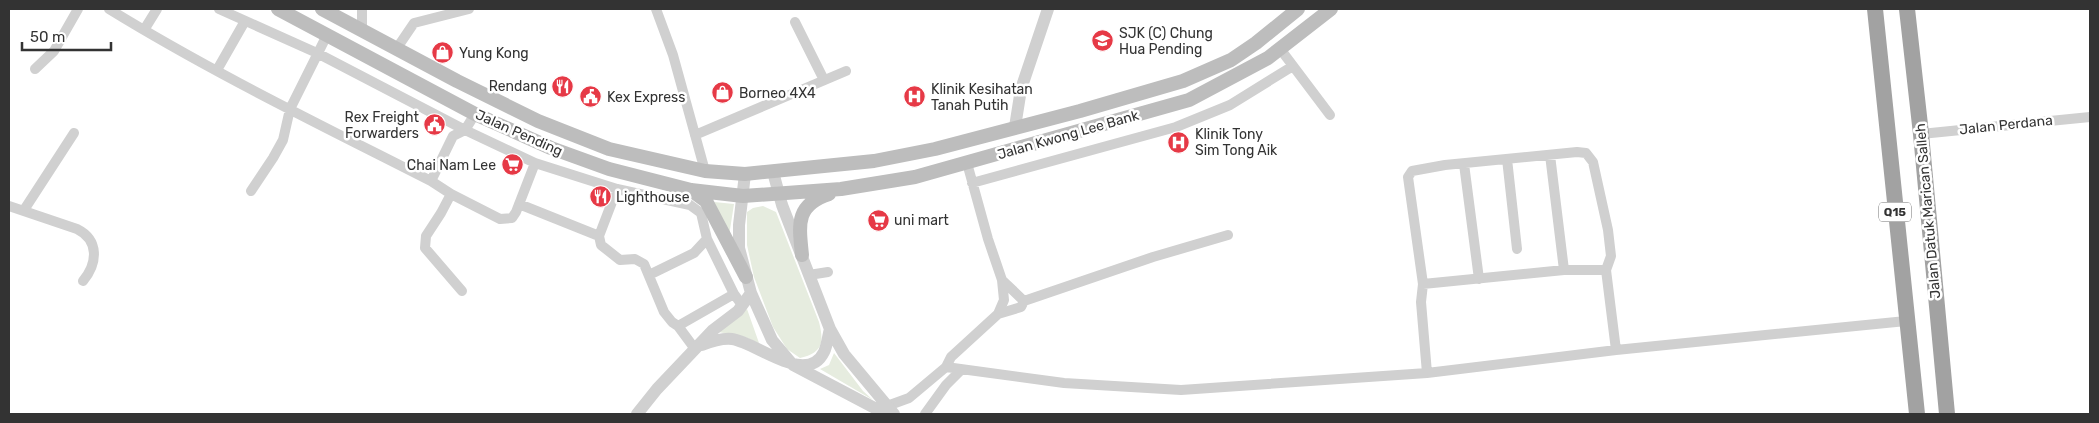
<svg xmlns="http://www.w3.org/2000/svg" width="2099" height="423" viewBox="0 0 2099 423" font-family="Rubik,sans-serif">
	<rect width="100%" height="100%" fill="#fff"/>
	<!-- green -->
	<path fill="#e6ecdf" d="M714,202L734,204L729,236Z
		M763,206L776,212L819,322C824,342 823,353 800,358L787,349L773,327L754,277L747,245V212L753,208Z
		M747,309L759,343L742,336L718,332Z
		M834,353L863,391L873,400L820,369L829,365Z"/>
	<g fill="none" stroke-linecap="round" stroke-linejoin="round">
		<!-- minor -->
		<path stroke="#d0d0d0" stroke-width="10" d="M109,9C213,73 323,126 431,181L451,194L441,213L426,236L425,248L462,291
			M219,9L317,53L465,130L535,163L617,189L690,205L701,213L707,239L734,294L742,305
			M362,9V29
			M656,9L673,55L705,171
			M795,22L824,80
			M144,30L157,9
			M397,48L414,23L469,9
			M1281,50L1330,115
			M35,69L54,51L78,9
			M217,70L245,21
			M1921,134L2090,117
			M695,135L846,71
			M1550,155L1564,270
			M1507,159L1517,249
			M967,163L988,239L1002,280L1004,300L998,314
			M1464,164L1479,279
			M431,181L453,136L465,130L475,114
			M972,183L1176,127L1230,105L1293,66
			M617,189L599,236L601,245L620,260L635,259L644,264L664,312L672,322L678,326L695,349
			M251,191L273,158L283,140L290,109L327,35
			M451,194L500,219L512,218L516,212L535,163
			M519,204L599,236
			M9,206L77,229C99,240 98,263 83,281
			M24,210L74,133
			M649,275L694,253L707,239
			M809,275L828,272
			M1002,280L1024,301
			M1423,284L1564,270H1606L1616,350
			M678,326L734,294
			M946,367L951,357L998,314L1021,307L1024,301L1153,257L1228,235
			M1427,373L1421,302L1423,284L1408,177L1412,171L1445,165L1577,152L1586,153L1593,162L1608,230L1611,256L1606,270
			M887,406L909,398L946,367L1064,383L1181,390L1427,373L1616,350L1906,321
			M925,414L946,385L961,370"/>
		<!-- tertiary -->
		<path stroke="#d0d0d0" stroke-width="12" d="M1015,127L1021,89L1048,9
			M773,172L782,205L830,329L844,354L894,414
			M745,174L739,225V248L751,293L772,340L793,365L886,414
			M702,345C712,341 721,338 732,339C756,342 807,387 824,352C827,346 828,336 830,329
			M637,414L657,389L713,330L738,311L751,293"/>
		<!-- secondary -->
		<path stroke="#bdbdbd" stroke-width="14" d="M278,9L475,114L551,148L609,169L691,190L743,196L841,189L915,177L1189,100L1268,58L1331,9
			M322,9L457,81L538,121L609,149L705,171L745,174L874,161L935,149L1080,111L1183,81L1231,60L1256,43L1298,9
			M691,190L706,201L746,277
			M802,255C799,225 795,205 829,194"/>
		<!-- trunk -->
		<path stroke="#a2a2a2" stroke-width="16" d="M1875,9L1917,414
			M1907,9L1921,134L1947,414"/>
	</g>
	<!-- icons -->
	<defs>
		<symbol id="school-disc" viewBox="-11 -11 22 22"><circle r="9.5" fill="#e63946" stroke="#fff"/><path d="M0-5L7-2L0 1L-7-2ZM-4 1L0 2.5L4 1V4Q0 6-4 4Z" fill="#fff"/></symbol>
		<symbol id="shop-disc" viewBox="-11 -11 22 22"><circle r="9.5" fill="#e63946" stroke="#fff"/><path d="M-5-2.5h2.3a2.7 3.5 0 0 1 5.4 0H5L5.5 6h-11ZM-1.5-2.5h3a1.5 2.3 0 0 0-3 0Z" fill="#fff"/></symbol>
		<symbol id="restaurant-disc" viewBox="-11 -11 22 22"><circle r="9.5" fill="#e63946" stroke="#fff"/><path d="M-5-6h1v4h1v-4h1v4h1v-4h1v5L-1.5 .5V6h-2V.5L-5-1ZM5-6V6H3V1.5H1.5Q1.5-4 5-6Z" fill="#fff"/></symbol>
		<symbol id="civic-disc" viewBox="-11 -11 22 22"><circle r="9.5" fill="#e63946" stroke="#fff"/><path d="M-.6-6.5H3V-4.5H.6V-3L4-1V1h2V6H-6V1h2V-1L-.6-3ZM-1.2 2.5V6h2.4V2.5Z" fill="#fff"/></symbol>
		<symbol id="hospital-disc" viewBox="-11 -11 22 22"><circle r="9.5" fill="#e63946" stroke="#fff"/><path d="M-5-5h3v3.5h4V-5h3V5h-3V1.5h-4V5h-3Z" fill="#fff"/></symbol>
		<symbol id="supermarket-disc" viewBox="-11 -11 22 22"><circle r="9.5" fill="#e63946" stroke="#fff"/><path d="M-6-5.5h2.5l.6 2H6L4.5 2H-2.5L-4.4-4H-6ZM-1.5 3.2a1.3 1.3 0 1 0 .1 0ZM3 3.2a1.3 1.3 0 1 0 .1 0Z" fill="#fff"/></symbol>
	</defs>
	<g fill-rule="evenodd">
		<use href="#school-disc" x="1090" y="28" width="25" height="25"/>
		<use href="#shop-disc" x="430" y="40" width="25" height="25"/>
		<use href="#restaurant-disc" x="550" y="74" width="25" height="25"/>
		<use href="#shop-disc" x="710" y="80" width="25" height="25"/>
		<use href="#civic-disc" x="578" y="84" width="25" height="25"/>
		<use href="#hospital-disc" x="902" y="84" width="25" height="25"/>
		<use href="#civic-disc" x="422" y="112" width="25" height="25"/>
		<use href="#hospital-disc" x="1166" y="130" width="25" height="25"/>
		<use href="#supermarket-disc" x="500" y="152" width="25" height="25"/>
		<use href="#restaurant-disc" x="588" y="184" width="25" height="25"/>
		<use href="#supermarket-disc" x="866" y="208" width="25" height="25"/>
	</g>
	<g text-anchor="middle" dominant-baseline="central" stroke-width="5" stroke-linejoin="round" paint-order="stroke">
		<!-- shield labels -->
		<rect fill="#fff" stroke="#707070" stroke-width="1" x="1879" y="202.5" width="32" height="19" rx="4"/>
		<g font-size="12" font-weight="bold" fill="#333">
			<text x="1895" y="212">Q15</text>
		</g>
		<!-- poi labels -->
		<g font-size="14" fill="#333" stroke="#fff" text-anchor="start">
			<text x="1119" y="33">SJK (C) Chung<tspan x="1119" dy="16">Hua Pending</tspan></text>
			<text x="459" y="53">Yung Kong</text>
			<text x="547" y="86" text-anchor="end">Rendang</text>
			<text x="931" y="89">Klinik Kesihatan<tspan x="931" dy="16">Tanah Putih</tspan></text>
			<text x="739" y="93">Borneo 4X4</text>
			<text x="607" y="97">Kex Express</text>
			<text x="419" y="117" text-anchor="end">Rex Freight<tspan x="419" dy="16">Forwarders</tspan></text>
			<text x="1195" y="134">Klinik Tony<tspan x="1195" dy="16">Sim Tong Aik</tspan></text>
			<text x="496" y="165" text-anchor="end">Chai Nam Lee</text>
			<text x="616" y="197">Lighthouse</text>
			<text x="894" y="220">uni mart</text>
		</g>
		<!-- street labels -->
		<g font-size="14" fill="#333" stroke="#fff">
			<text transform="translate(2006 125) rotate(-6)">Jalan Perdana</text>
			<text transform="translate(519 133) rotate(24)">Jalan Pending</text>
			<text transform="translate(1068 135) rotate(-16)">Jalan Kwong Lee Bank</text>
			<text transform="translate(1928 211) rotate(-95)">Jalan Datuk Marican Salleh</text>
		</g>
	</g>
	<!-- border -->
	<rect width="2099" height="423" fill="none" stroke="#333333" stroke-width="20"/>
	<!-- scale -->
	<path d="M22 42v8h89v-8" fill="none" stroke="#333333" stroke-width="2.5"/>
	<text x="30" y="42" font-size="15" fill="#333333" stroke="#ffffff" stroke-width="4" paint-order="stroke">50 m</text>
</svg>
